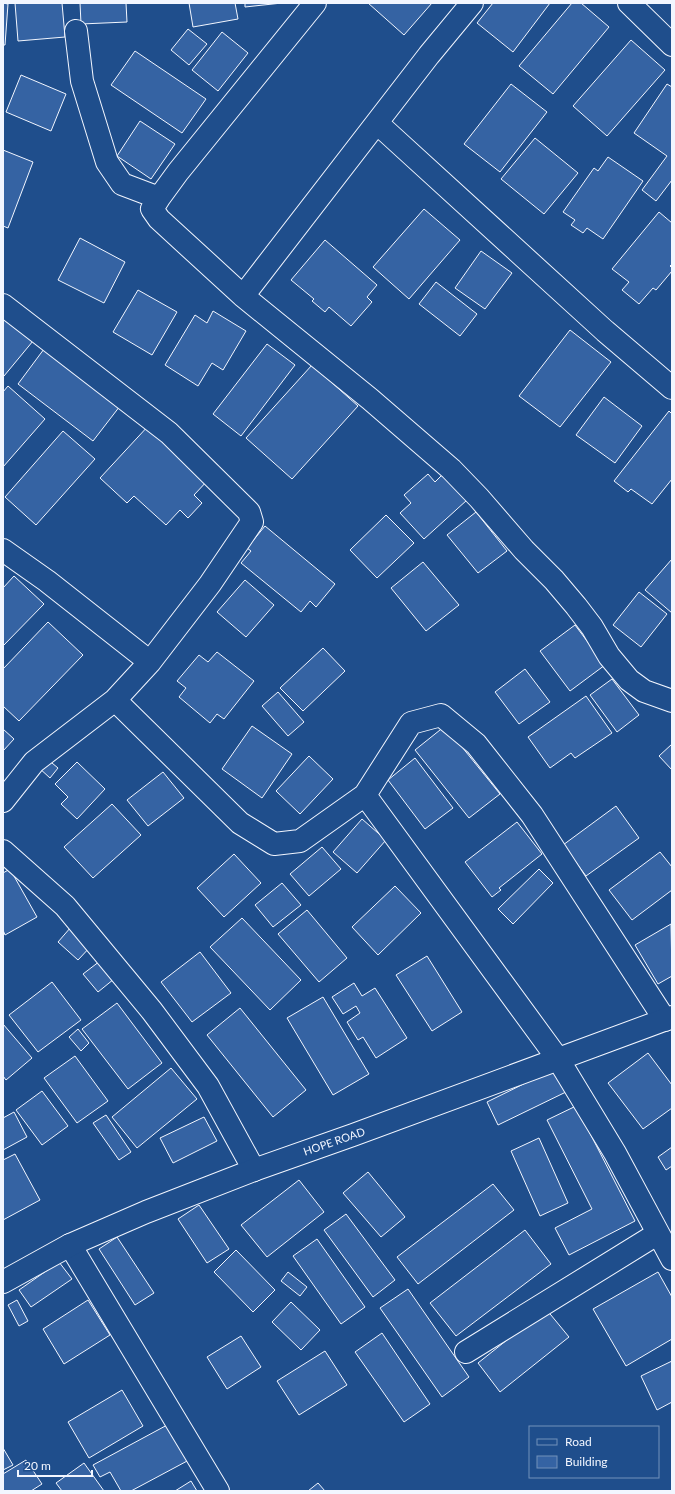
<svg xmlns="http://www.w3.org/2000/svg" width="675" height="1494" viewBox="0 0 675 1494" font-family="Lato,sans-serif">
	<rect width="100%" height="100%" fill="#1f4e8c"/>
	<!-- building -->
	<path fill="#3563a3" stroke="#f2f6ff" d="M3,3L8,4L5,45H3Z
		M15,3H62L65,37L18,41Z
		M80,3H126L127,22L81,24Z
		M189,3H235L238,19L193,27Z
		M245,3H282L245,7Z
		M368,3H432L404,35Z
		M493,3H550L513,52L477,23Z
		M572,3H581L609,27L553,94L519,66Z
		M188,29L207,44L189,65L171,50Z
		M222,32L248,53L218,91L192,70Z
		M631,40L665,70L607,136L573,106Z
		M135,51L206,99L182,133L111,85Z
		M21,75L66,94L51,131L6,112Z
		M511,84L547,112L500,172L464,144Z
		M667,84L672,87V180L656,201L642,190L667,156L634,133Z
		M140,121L175,144L151,179L117,156Z
		M535,138L578,173L544,214L501,179Z
		M3,150L33,162L8,228L3,226Z
		M608,157L643,181L603,239L587,228L583,233L571,225L575,220L563,212L594,168L598,171Z
		M424,209L460,240L409,299L373,267Z
		M659,212L672,223V264L670,266L672,268V271L656,290L653,288L639,304L622,290L629,282L612,269Z
		M80,238L125,262L104,303L58,280Z
		M325,240L377,285L367,297L372,302L351,326L329,307L325,312L312,301L314,299L291,280Z
		M481,251L512,273L485,309L455,288Z
		M436,282L477,314L460,336L419,304Z
		M138,290L177,312L152,355L113,332Z
		M213,311L246,331L223,370L212,363L198,386L165,365L195,315L207,323Z
		M3,317L33,341L4,376L3,375Z
		M570,330L611,362L560,427L519,396Z
		M267,344L295,365L241,436L213,414Z
		M44,349L120,406L93,441L18,384Z
		M312,365L358,406L292,479L246,438Z
		M8,386L45,419L3,467V392Z
		M604,397L642,426L615,463L576,435Z
		M669,411L672,414V479L652,504L631,489L628,492L614,481Z
		M150,424L209,479L194,495L202,503L188,518L180,510L166,525L134,496L127,503L100,478Z
		M63,431L95,459L36,525L5,497Z
		M428,474L435,482L443,474L467,500L424,539L400,513L411,503L404,495Z
		M476,512L507,551L478,573L447,535Z
		M386,515L414,543L377,578L350,550Z
		M265,526L335,584L316,607L310,601L301,612L241,563L251,551L247,548Z
		M672,559V613L645,590Z
		M423,562L459,605L426,631L391,588Z
		M14,576L44,604L3,646V588Z
		M245,580L274,605L246,637L217,612Z
		M639,592L667,614L641,647L613,625Z
		M48,622L83,655L19,721L3,706V669Z
		M575,625L605,665L570,691L540,651Z
		M323,648L345,671L303,711L280,688Z
		M217,652L254,681L224,719L217,714L210,723L179,697L186,688L177,681L199,655L208,662Z
		M525,669L550,702L519,724L495,692Z
		M612,679L639,715L617,732L590,695Z
		M278,692L304,722L288,736L262,706Z
		M586,696L612,733L575,758L571,753L550,768L528,737Z
		M252,726L292,754L262,798L222,769Z
		M445,726L500,794L469,818L415,750Z
		M3,729L14,739L3,751Z
		M672,744V770L659,756Z
		M309,756L333,779L300,814L276,791Z
		M46,758L58,768L50,778L38,767Z
		M415,758L453,808L425,829L388,780Z
		M77,762L105,789L77,819L61,804L68,797L55,784Z
		M163,772L184,798L148,826L127,800Z
		M112,804L141,835L93,878L64,847Z
		M616,806L639,838L586,876L563,845Z
		M362,819L386,840L357,873L333,852Z
		M517,822L542,854L499,888L501,890L492,897L465,862Z
		M322,847L341,869L309,896L290,874Z
		M660,852L672,867V890L632,920L609,890Z
		M234,854L261,883L224,917L197,888Z
		M10,869L37,917L5,935L3,930V873Z
		M539,869L553,883L513,924L498,909Z
		M282,883L301,905L273,927L255,905Z
		M395,886L421,913L378,955L352,927Z
		M307,910L347,958L319,982L278,934Z
		M242,918L301,980L270,1010L210,947Z
		M671,924L672,976L658,984L635,945Z
		M71,927L92,945L78,960L58,942Z
		M200,952L231,993L192,1022L161,982Z
		M427,956L462,1012L432,1031L396,975Z
		M100,961L114,979L98,992L83,974Z
		M52,982L81,1020L38,1052L9,1015Z
		M354,983L362,996L375,988L407,1038L376,1058L363,1037L358,1040L347,1022L360,1013L356,1006L343,1014L332,997Z
		M323,997L369,1074L333,1095L287,1018Z
		M117,1003L162,1063L128,1089L82,1029Z
		M240,1008L306,1090L273,1117L207,1035Z
		M3,1024L32,1058L6,1080L3,1076Z
		M78,1029L89,1043L81,1051L69,1037Z
		M648,1053L672,1085V1108L643,1129L608,1083Z
		M75,1056L108,1101L77,1123L44,1078Z
		M171,1068L197,1099L137,1148L112,1117Z
		M556,1068L568,1091L498,1125L487,1102Z
		M42,1091L68,1126L42,1145L16,1110Z
		M576,1106L635,1221L569,1255L555,1228L592,1209L547,1120Z
		M14,1112L27,1137L3,1150V1118Z
		M106,1115L131,1152L119,1160L93,1123Z
		M204,1117L217,1141L173,1163L160,1138Z
		M539,1138L568,1203L540,1216L511,1151Z
		M672,1147V1166L666,1170L658,1157Z
		M15,1154L40,1200L3,1220V1160Z
		M368,1172L405,1217L381,1237L343,1193Z
		M299,1180L324,1212L267,1257L241,1225Z
		M493,1184L514,1210L418,1284L397,1257Z
		M199,1205L229,1249L207,1263L178,1219Z
		M346,1214L395,1280L373,1297L324,1230Z
		M525,1230L551,1264L456,1336L430,1303Z
		M117,1237L154,1293L135,1305L99,1249Z
		M317,1239L365,1307L341,1324L293,1256Z
		M236,1250L275,1290L253,1312L214,1272Z
		M59,1262L72,1279L31,1307L19,1290Z
		M288,1272L307,1287L300,1296L281,1281Z
		M658,1272L672,1297V1339L626,1366L593,1309Z
		M408,1289L469,1377L442,1397L380,1308Z
		M17,1300L28,1321L19,1326L8,1305Z
		M88,1300L110,1335L64,1364L43,1329Z
		M291,1302L320,1330L301,1350L272,1322Z
		M546,1309L569,1337L500,1392L478,1363Z
		M382,1333L430,1404L404,1422L355,1352Z
		M241,1336L261,1367L227,1389L207,1357Z
		M325,1351L347,1385L299,1415L277,1381Z
		M672,1361V1402L657,1410L641,1376Z
		M122,1390L143,1426L89,1458L68,1422Z
		M169,1424L189,1460L131,1491H121L110,1472L100,1477L93,1465Z
		M3,1448L13,1465L3,1470Z
		M26,1460L42,1484L31,1491H3V1474Z
		M84,1463L104,1491H62L56,1483Z
		M191,1481L197,1491H175Z
		M318,1483L325,1491H308Z"/>
	<g fill="none" stroke-linecap="round" stroke-linejoin="round">
		<defs>
			<path id="minor" d="M315,3L178,172L159,198L152,209L159,219L243,296L370,399L451,469L479,498L524,550L554,580L576,606L592,627L609,656L629,680L644,691L672,701
				M629,3L672,45
				M76,31L82,81L107,162L122,184L159,198
				M377,123L605,331L672,388
				M243,296L429,55L472,3
				M3,305L169,433L249,512L252,522L210,584L150,662L115,700L34,762L3,801
				M3,550L47,581L150,662
				M115,700L240,823L274,844L300,841L365,795L411,723L441,715L476,744L532,815L665,1020
				M365,795L558,1059
				M3,851L65,906L152,1011L208,1086L254,1170
				M70,1245L218,1491
				M466,1352L657,1234"/>
			<path id="tertiary" d="M558,1059L615,1153L672,1259
				M3,1282L70,1245L146,1212L254,1170L353,1135L672,1017"/>
		</defs>
		<!-- minor casing -->
		<use href="#minor" stroke="#f2f6ff" stroke-width="24"/>
		<!-- tertiary casing -->
		<use href="#tertiary" stroke="#f2f6ff" stroke-width="24"/>
		<!-- minor -->
		<use href="#minor" stroke="#1f4e8c" stroke-width="22"/>
		<!-- tertiary -->
		<use href="#tertiary" stroke="#1f4e8c" stroke-width="22"/>
	</g>
	<g text-anchor="middle" dominant-baseline="central" stroke-width="3" stroke-linejoin="round" paint-order="stroke">
		<!-- street labels -->
		<g font-size="11" fill="#f2f6ff" stroke="#1f4e8c">
			<text transform="translate(334 1141) rotate(-19)">HOPE ROAD</text>
		</g>
	</g>
	<!-- border -->
	<rect width="675" height="1494" fill="none" stroke="#f2f6ff" stroke-width="8"/>
	<!-- legend -->
	<rect x="529" y="1426" width="130" height="52" fill="#1f4e8c" stroke="#7391ba"/>
	<rect x="537" y="1439" width="20" height="6" fill="#1f4e8c" stroke="#7391ba"/>
	<text x="565" y="1446" font-size="12" fill="#f2f6ff">Road</text>
	<rect x="537" y="1456" width="20" height="12" fill="#3563a3" stroke="#7391ba"/>
	<text x="565" y="1466" font-size="12" fill="#f2f6ff">Building</text>
	<!-- scale -->
	<path d="M18 1470v6h74v-6" fill="none" stroke="#f2f6ff" stroke-width="2"/>
	<text x="24" y="1470" font-size="12" fill="#f2f6ff" stroke="#1f4e8c" stroke-width="3" paint-order="stroke">20 m</text>
</svg>
